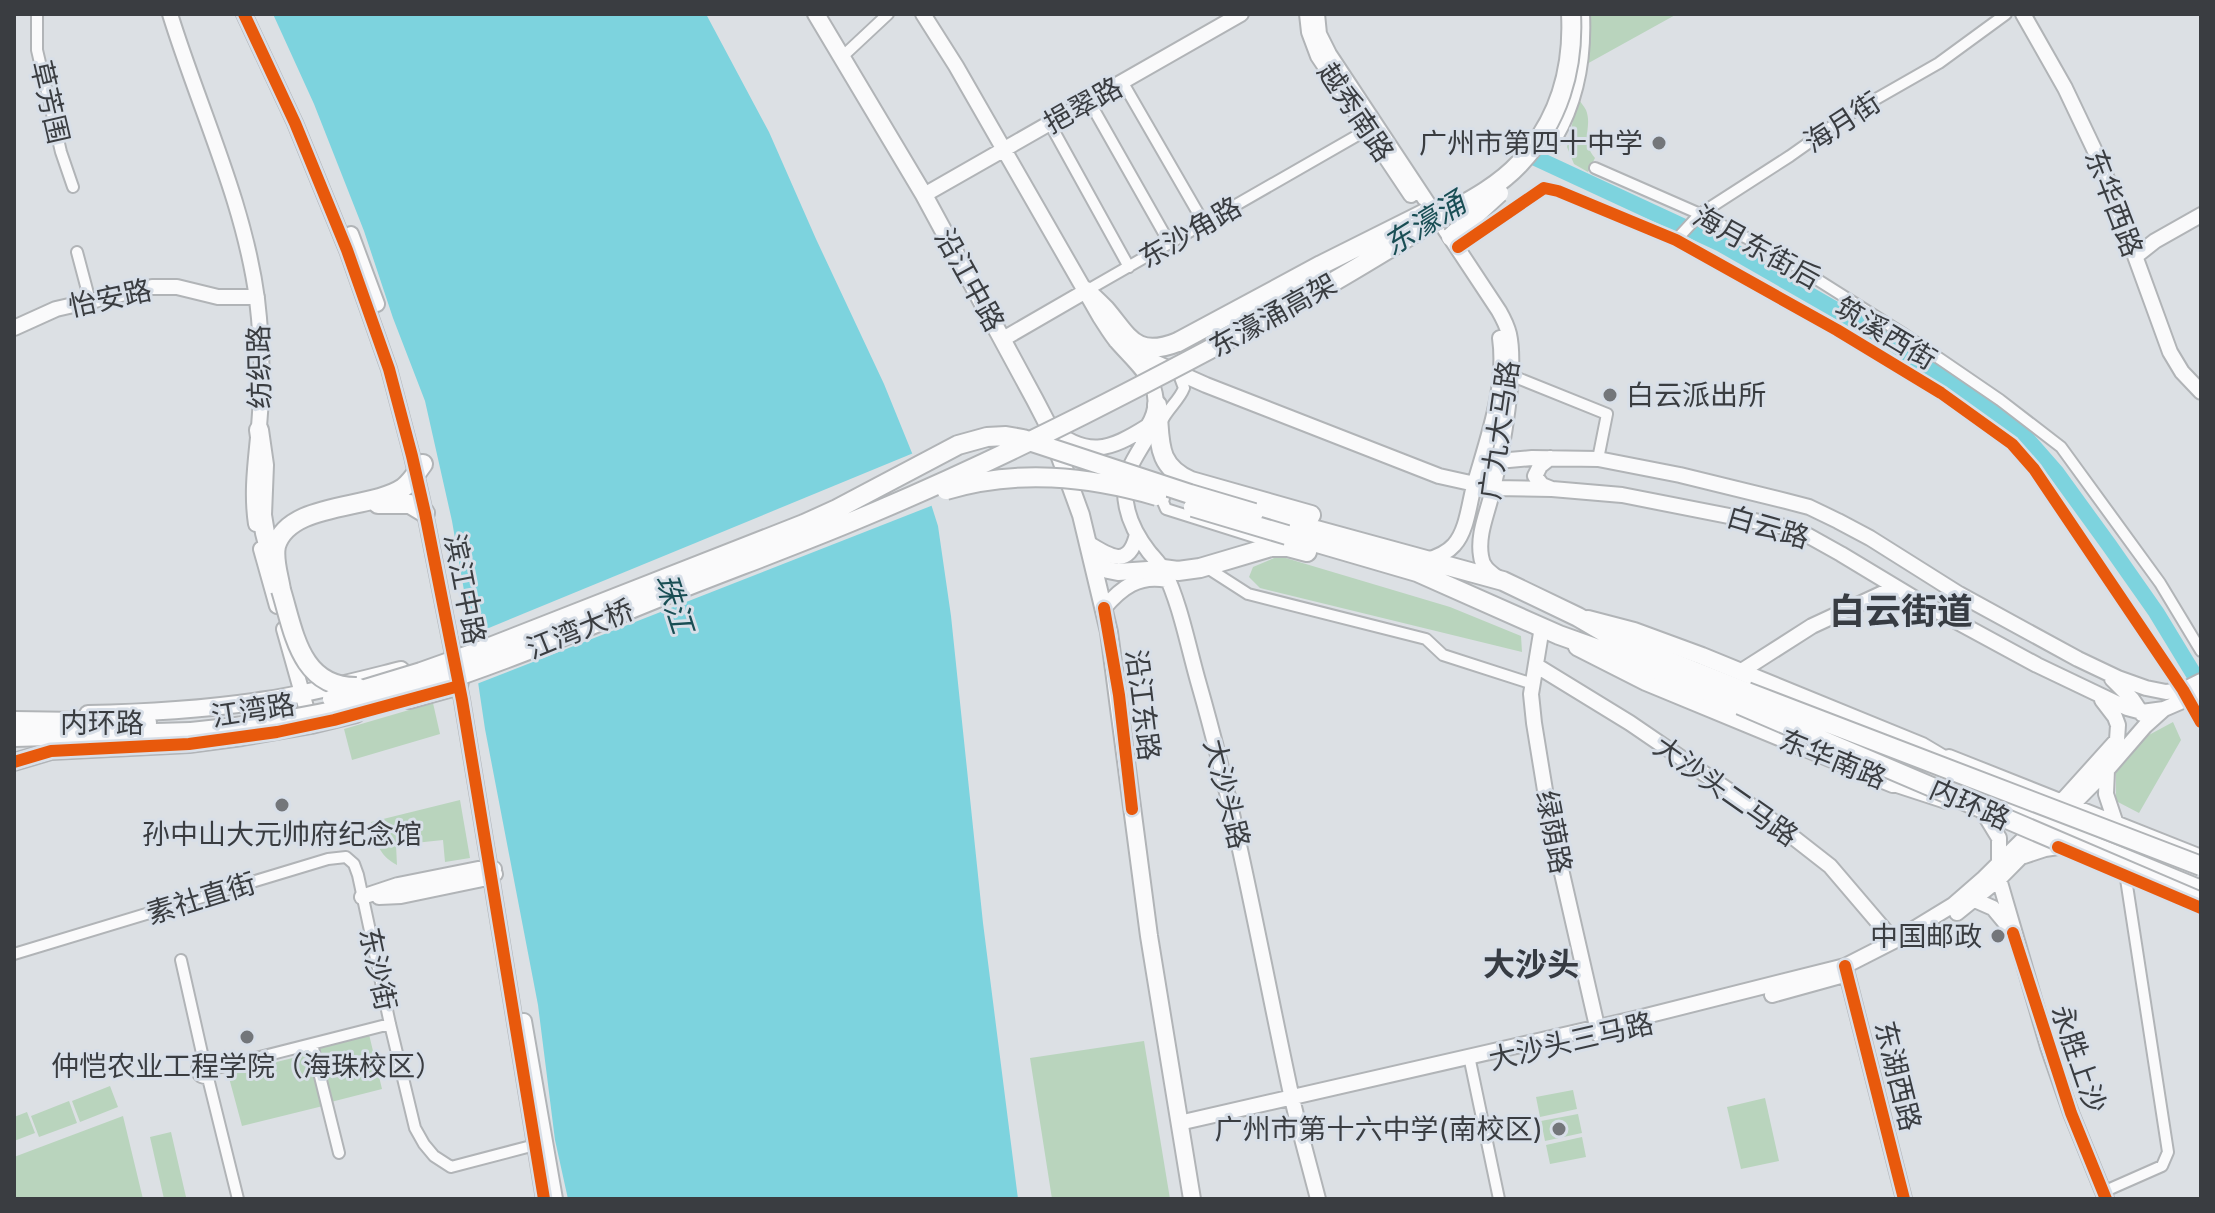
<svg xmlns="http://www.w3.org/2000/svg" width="2215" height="1213" viewBox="0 0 2215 1213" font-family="Inter,'Noto Sans SC',sans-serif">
	<rect width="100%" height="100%" fill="#dce0e4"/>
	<!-- green -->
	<path fill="#b9d4bd" d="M1590,14H1677L1585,65Z
		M1578,98C1580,102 1584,106 1586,110C1593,128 1579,139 1595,158L1588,172L1574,164L1567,147Z
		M1279,556L1450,607L1521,636L1522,652L1260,588L1249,577L1253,567Z
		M433,703L440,734L352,760L344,729Z
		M2173,722L2181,740L2139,813L2116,801V773L2147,736Z
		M460,800L470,858L445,862L443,840L396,845L397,865C377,854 377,842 371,822Z
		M368,1030L382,1089L327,1103L312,1044Z
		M1144,1041L1170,1199H1052L1030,1058Z
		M309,1054L323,1106L242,1126L228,1074Z
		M110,1086L118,1107L80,1122L72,1101Z
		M1573,1090L1577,1109L1540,1117L1536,1097Z
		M1765,1098L1779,1161L1741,1169L1727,1107Z
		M69,1101L77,1123L39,1137L31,1116Z
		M27,1112L35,1133L14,1141V1117Z
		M1578,1114L1582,1133L1545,1141L1541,1121Z
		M123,1116L143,1199H14V1157Z
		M171,1132L186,1197L164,1199L150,1137Z
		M1582,1137L1586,1157L1550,1164L1546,1145Z"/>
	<!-- water -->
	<path fill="#7dd3de" d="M273,14H706L769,132L816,239L884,384L925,485L938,526L951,616L983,923L1018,1199H568L555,1140L538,1005L485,729L467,608L452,521L425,401L393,318L364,231L314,104Z"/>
	<!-- pier -->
	<path fill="#dce0e4" d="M916,452L936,504L474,685L467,637Z"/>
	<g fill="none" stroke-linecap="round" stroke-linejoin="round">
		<!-- river -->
		<path stroke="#7dd3de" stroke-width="16" d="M1527,154L1721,244L1885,338L2020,431L2056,472L2109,545L2156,612L2201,686"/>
		<defs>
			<path id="street" d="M37,14V50L61,152L73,187
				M842,57L888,14
				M1123,83L1205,225
				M1089,101L1170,244
				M1050,124L1129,267
				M1595,168L1700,214L1772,251L1905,335L2000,400L2061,447L2160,583L2201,651
				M1676,240L1700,214L1790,156L1848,115L1939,63L2006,14
				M1458,247L1544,188L1558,191L1676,240L1837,330L1941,393L2012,444L2034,469L2183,690L2201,722
				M77,252L90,301
				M1086,291L1372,127
				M1510,375L1607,414L1598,459
				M1161,423C1167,409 1179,401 1184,388L1178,372
				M1166,490L1163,502L1166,509L1277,544
				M1206,567L1248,594L1426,639L1443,655L1533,684
				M14,954L328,859L346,857L354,864L358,875L390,1024L415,1128L424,1144L434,1156L451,1167L535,1145
				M181,960L204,1062
				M312,1044L339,1153
				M1469,1056L1499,1199
				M197 1070a8 8 0 1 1 16 0a8 8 0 1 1-16 0Z
				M213,1069L390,1024
				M208,1078L238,1199
				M2103,1192L2162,1166L2168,1152L2124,866"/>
			<path id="secondary" d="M170,14C199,108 244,201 257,299C262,341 263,386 259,427C256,461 251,491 256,524
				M244,14L295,123L347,250L389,369L412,456L425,513L462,700L544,1199
				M923,14L956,66L1100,317C1106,326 1111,335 1118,343C1140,368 1170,390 1148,426C1109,451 1087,458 1049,427
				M1307,14L1309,32L1318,56L1411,195
				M1317,14L1319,34L1329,54L1499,311C1503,318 1507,326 1509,334C1517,370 1502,451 1493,488C1489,510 1477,533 1481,556C1482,567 1490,572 1499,579
				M2023,14L2065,88L2103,168L2170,352L2182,372L2201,392
				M924,195L1241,14
				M351,234L377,304
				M2136,256L2155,241L2201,215
				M14,328L56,309L152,287H177L218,297H257
				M1003,339L1086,291
				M1116,341L1134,353L1206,385L1439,476L1493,488L1552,489L1622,495L1785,527L1807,535L1841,554L1919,601L2037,665L2127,708L2142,712L2164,709L2201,693
				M1156,414C1151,442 1124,462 1125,491C1125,515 1135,534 1149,552C1154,558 1160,564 1164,571C1180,603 1188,646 1198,681C1237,816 1261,955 1291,1094C1299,1129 1309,1164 1318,1199
				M1550,458L1540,466L1535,476L1542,485L1552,489
				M1475,484L1498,461L1532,458L1598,459L1680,475L1786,501L1809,507L1838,521L1870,538L1959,594L2078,659L2118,678L2146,688L2166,692L2183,690L2201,681
				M1088,543C1110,557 1129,569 1137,534
				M261,549L277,606
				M1427,560C1437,557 1447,553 1454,545C1467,531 1469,504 1474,486C1487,440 1507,387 1500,338
				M1104,608C1121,588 1139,574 1167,580
				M1542,627L1531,694L1534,723L1550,821L1599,1035
				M284,629L311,725
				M1537,666L1630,723L1766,816L1830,866L1894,941
				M1740,672L1812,626L1896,587
				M2112,679L2132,699L2142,714
				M1949,757L2201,857
				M2107,770L2106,794L2115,821
				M1897,785L1946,801
				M1985,815L1999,838V862
				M2024,856L2045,849L2058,847
				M1999,879L2048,1047L2071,1113L2106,1199
				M362,897L398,885L488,867L494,869
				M379,897L401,896L478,880L490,877L495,874
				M1968,897L1993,908L2008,926
				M1957,913L1999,879L2107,770L2145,726L2164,709
				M1845,966L1904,1199
				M1772,995L1844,975
				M524,1021L555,1199
				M1179,1123L1634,1019L1845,966L1894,941L1953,905L1984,878L2062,801L2117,740L2118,725L2115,717L2102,700"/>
			<path id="primary" d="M816,14L924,195L1035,400L1049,427L1081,515L1109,632L1149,936L1192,1199
				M1092,560L1108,570L1118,572L1163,569
				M1588,619L1634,631L1702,656L1922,746L1959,768
				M1577,647L1646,682L1871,775L1893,784L1921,783
				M409,700L459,686L463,666
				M88,714C148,713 208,709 267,700C312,693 357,681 401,670
				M14,762L51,751L189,744L242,737L311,725L356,714
				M2004,808L2201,889"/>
			<path id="highway" d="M1553,137C1575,99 1582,58 1580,14
				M1086,291C1093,297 1099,303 1105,309C1129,337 1135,359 1178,342
				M1157,405C1161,439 1154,465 1191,481L1311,515
				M259,430L264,465L262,515L265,533L272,560
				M378,504H410L425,513
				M1254,513L1503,581L1578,617L1619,641L1747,692
				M1290,535L1417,572L1559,635L1657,670L1740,705
				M1163,569L1178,571L1200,568L1271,547H1288L1307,552
				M281,590C279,576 273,560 276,546C289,502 370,510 403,488C411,482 417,472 423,464
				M14,721L147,723
				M14,737L191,732"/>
		</defs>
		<!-- street casing -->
		<use href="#street" stroke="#b1b4b7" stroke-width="14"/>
		<!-- secondary casing -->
		<use href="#secondary" stroke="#b1b4b7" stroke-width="18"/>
		<!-- primary casing -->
		<use href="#primary" stroke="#b1b4b7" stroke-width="20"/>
		<!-- highway casing -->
		<use href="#highway" stroke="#b1b4b7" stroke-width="22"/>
		<!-- street -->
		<use href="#street" stroke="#fafafb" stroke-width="10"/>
		<!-- secondary -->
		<use href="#secondary" stroke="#fafafb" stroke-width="14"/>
		<!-- primary -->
		<use href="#primary" stroke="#fafafb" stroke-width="16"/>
		<!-- highway -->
		<use href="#highway" stroke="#fafafb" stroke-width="18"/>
		<defs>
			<path id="highway-bridge" d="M1451,237L1499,193
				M1178,342L1321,265L1425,213
				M946,490C1017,469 1087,476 1157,496
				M1193,507L1287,535
				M281,590C294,632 300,688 357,687
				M1747,692L2201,866
				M332,699L421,672L480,651L804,524L837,509L958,445L987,437L1006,436L1023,439L1190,494L1254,513
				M1740,705L2201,902
				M191,732C268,725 347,711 422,688C510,660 595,623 680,589C746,563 812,539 877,511C1016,452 1152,381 1285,309C1335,282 1384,252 1432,222C1462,205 1496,189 1520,163C1558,122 1574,70 1571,14"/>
		</defs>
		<!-- highway-bridge casing -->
		<use href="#highway-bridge" stroke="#b1b4b7" stroke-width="22" stroke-linecap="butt"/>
		<!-- highway-bridge -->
		<use href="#highway-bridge" stroke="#fafafb" stroke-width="18"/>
		<defs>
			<path id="cycleway" d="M244,14L295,123L347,250L389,369L412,456L425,513L462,700L544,1199
				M1458,247L1544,188L1558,191L1676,240L1837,330L1941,393L2012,444L2034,469L2183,690L2201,722
				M1104,608L1119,695L1132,809
				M14,762L51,751L189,744L277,732L334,720L459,686
				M2058,847L2201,908
				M2013,933L2071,1113L2106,1199
				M1845,966L1904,1199"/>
		</defs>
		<!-- cycleway casing -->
		<use href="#cycleway" stroke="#d8dfe8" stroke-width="17"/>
		<!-- cycleway -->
		<use href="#cycleway" stroke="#e8590c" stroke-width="12"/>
	</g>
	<!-- markers -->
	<g fill="#73767a" stroke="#d8dfe8" stroke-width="3">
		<circle cx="1659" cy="143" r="8"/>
		<circle cx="1610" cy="395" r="8"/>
		<circle cx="282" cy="805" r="8"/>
		<circle cx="1998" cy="936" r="8"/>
		<circle cx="247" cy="1037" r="8"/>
		<circle cx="1559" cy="1129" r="8"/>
	</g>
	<g text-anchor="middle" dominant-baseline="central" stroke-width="6" stroke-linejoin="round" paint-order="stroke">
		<!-- street labels -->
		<g font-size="28" fill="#3a3d41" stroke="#d8dfe8">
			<text transform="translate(50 102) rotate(77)">草芳围</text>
			<text transform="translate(1083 105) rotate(-29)">挹翠路</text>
			<text transform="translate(1356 112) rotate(56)">越秀南路</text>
			<text transform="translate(1842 122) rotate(-33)">海月街</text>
			<text transform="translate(2114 203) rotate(69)">东华西路</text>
			<text transform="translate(1190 232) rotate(-30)">东沙角路</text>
			<text transform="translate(1757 247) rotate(29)">海月东街后</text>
			<text transform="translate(970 280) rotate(61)">沿江中路</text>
			<text transform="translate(110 298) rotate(-12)">怡安路</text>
			<text transform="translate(1273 315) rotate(-29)">东濠涌高架</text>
			<text transform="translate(1886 333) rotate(31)">筑溪西街</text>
			<text transform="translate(259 367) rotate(-91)">纺织路</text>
			<text transform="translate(1499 430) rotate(-82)">广九大马路</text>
			<text transform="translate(1768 527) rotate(16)">白云路</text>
			<text transform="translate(465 589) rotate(79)">滨江中路</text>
			<text transform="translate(580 629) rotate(-22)">江湾大桥</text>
			<text transform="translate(1143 705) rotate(83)">沿江东路</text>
			<text transform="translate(253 710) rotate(-9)">江湾路</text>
			<text x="102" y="723">内环路</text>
			<text transform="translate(1833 759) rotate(22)">东华南路</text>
			<text transform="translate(1726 791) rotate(35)">大沙头二马路</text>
			<text transform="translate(1227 794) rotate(76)">大沙头路</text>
			<text transform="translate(1970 804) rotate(24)">内环路</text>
			<text transform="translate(1554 832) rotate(79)">绿荫路</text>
			<text transform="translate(201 898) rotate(-17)">素社直街</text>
			<text transform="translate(378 969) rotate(78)">东沙街</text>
			<text transform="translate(1571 1041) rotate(-13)">大沙头三马路</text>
			<text transform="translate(2079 1059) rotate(71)">永胜上沙</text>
			<text transform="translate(1898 1076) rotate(76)">东湖西路</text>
		</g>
		<!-- poi labels -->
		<g font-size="28" fill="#3a3d41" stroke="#d8dfe8" text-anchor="end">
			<text x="1643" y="143">广州市第四十中学</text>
			<text x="1626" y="395" text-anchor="start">白云派出所</text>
			<text x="282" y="834" text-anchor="middle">孙中山大元帅府纪念馆</text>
			<text x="1982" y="936">中国邮政</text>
			<text x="247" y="1066" text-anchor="middle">仲恺农业工程学院（海珠校区）</text>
			<text x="1543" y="1129">广州市第十六中学(南校区)</text>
		</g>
		<!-- water labels -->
		<g font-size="30" font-style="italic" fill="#194e54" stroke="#d8dfe8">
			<text transform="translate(1424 223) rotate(-32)">东濠涌</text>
			<text transform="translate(675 603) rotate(72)">珠江</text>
		</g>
		<!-- quarter labels -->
		<g font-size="32" font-weight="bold" fill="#373c43" stroke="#d8dfe8">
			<text x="1531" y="964">大沙头</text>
		</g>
		<!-- district labels -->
		<g font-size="36" font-weight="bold" fill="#373c43" stroke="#d8dfe8">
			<text x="1901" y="611">白云街道</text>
		</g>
	</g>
	<!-- border -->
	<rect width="2215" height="1213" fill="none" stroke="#3a3d41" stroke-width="32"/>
</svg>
